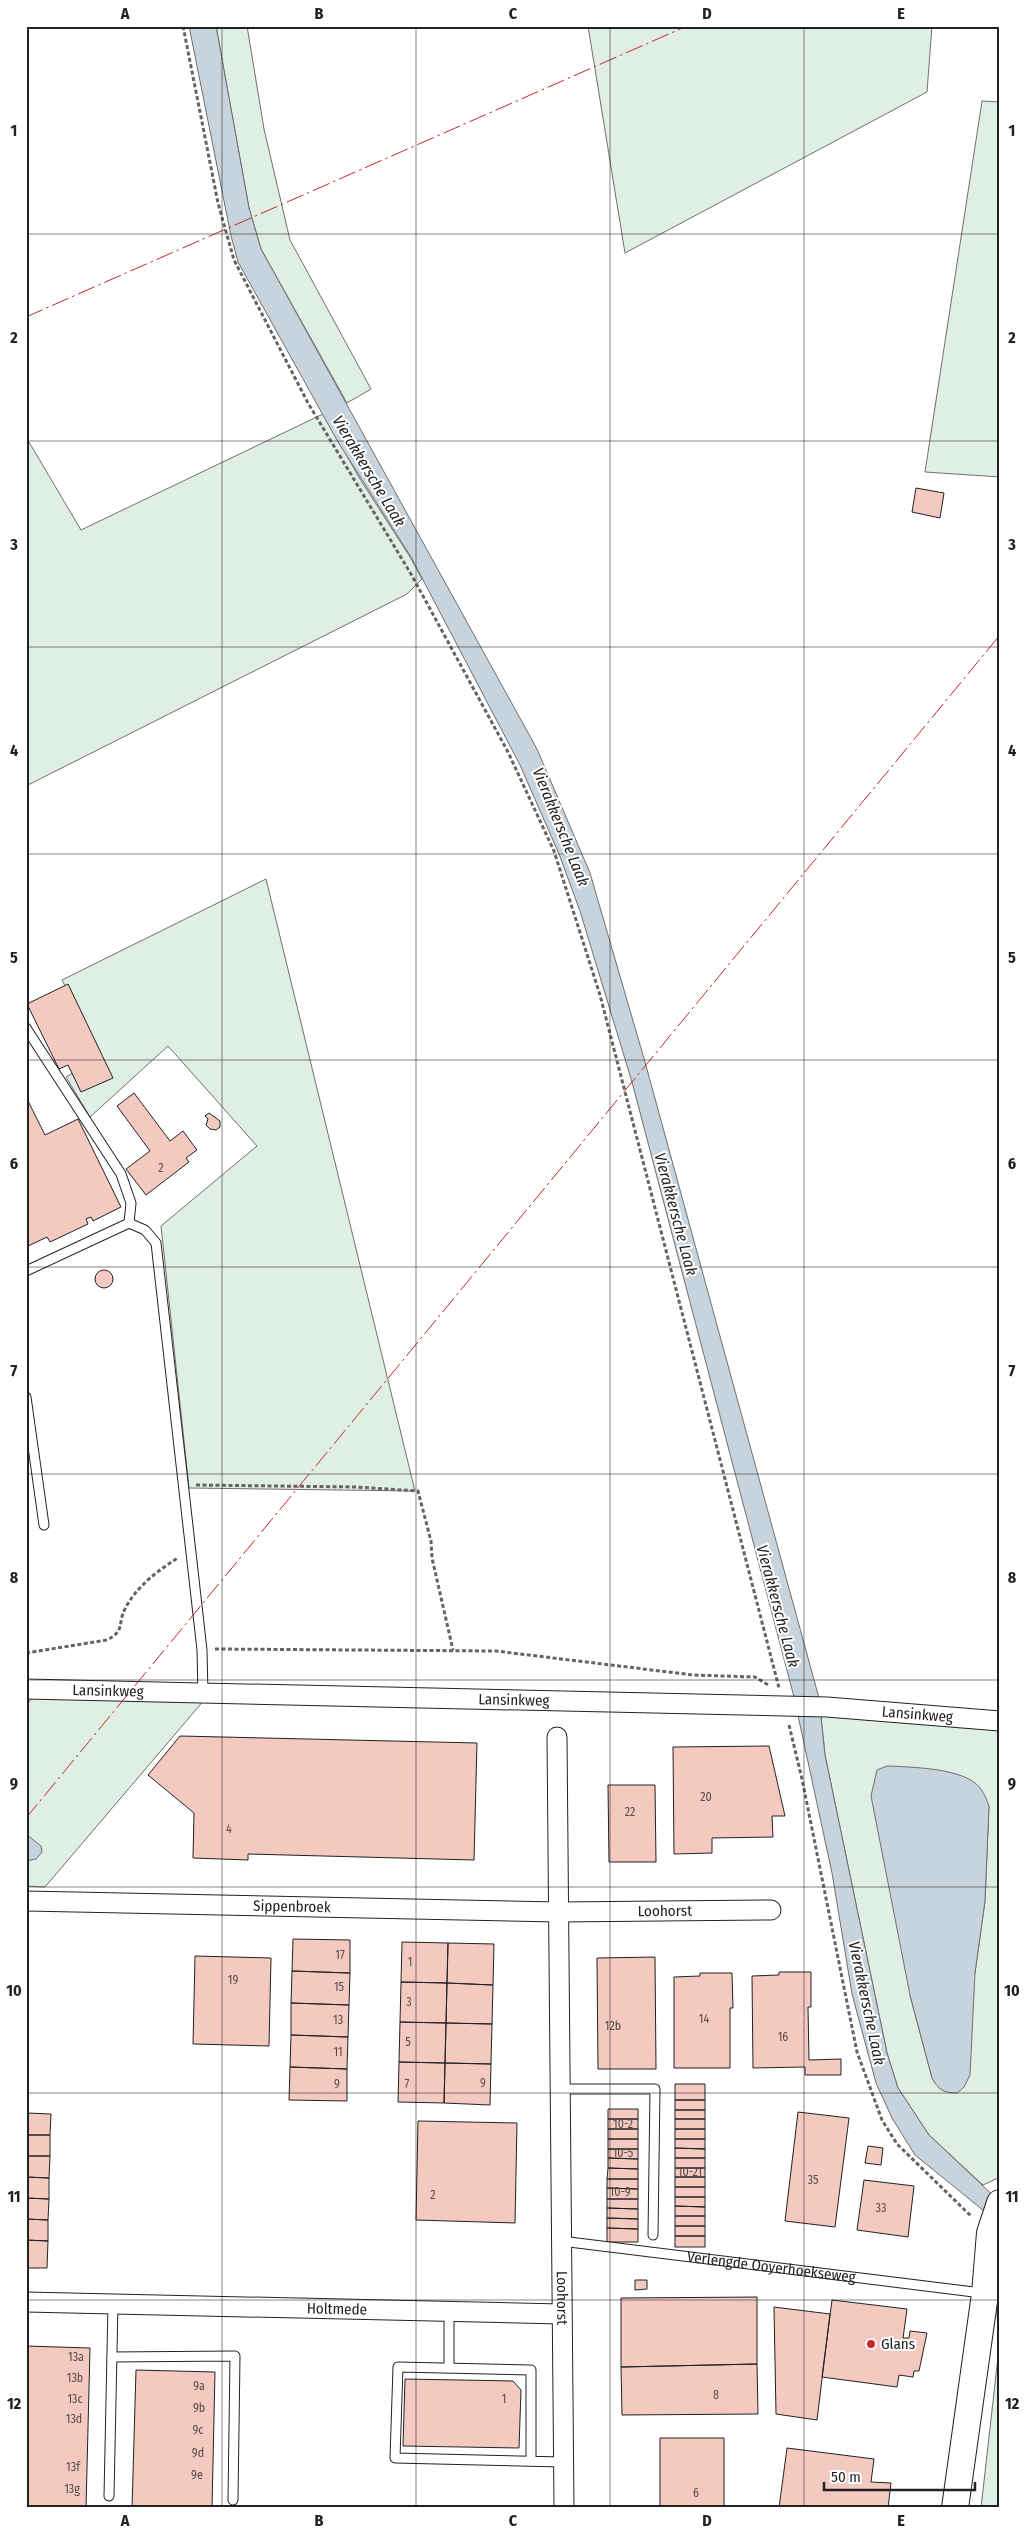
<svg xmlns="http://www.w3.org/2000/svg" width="1026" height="2534" viewBox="0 0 1026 2534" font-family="'Fira Sans Condensed',sans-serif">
	<rect width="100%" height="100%" fill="#fff"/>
	<!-- green -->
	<path fill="#e0efe3" stroke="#6f6f6f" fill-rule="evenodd" d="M216,26H247L264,129L290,240L371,389L347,403L261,249L249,208Z
		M588,26H932L927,92L625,253Z
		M982,101L1000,102V477L925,472Z
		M323,414L360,479L410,557L422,579L407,594L26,786V437L81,530Z
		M266,879L415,1491L189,1488L161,1226L257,1146L168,1046L90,1117L66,1077L101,1057L62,980Z
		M34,1695L205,1699L45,1887L26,1886V1706Z
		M819,1698L1000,1729V2177L983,2185L929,2135L898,2088L887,2053L825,1755ZM989,1806L985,1901L975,1973L932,2078L910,1995Z
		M1000,2226V2508H981L999,2348L996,2296Z"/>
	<!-- water -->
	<path fill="#c7d3dd" stroke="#6f6f6f" d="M189,26H216L249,208L261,249L537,749L590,873L645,1062L819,1698L825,1755L887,2053L898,2088L929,2135L1000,2202V2224L915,2155L892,2118L876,2083L852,1994L832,1873L794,1697L632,1082L580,911L559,854L520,765L411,557L338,442L238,262L231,236Z
		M887,1766C911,1767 956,1768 975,1783C983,1789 986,1798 989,1806L985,1901L975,1973L970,2075L964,2087L957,2093C944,2093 938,2090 932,2078L910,1995L871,1796L877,1770Z
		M26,1834L41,1846L42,1852L36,1859L26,1861Z"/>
	<!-- building -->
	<path fill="#f3c9c0" stroke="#222" d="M916,488L944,493L940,518L912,512Z
		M68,984L113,1078L81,1092L68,1065L59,1069L27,1004Z
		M134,1093L170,1141L183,1131L197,1150L186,1158L189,1162L146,1195L126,1169L150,1151L117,1106Z
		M26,1097L45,1135L78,1119L121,1207L93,1221L91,1217L86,1219L88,1224L50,1242L47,1237L26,1247Z
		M209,1113L220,1121V1127L216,1130L210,1129L206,1125L208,1119L205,1116Z
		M95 1279a9 9 0 1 1 18 0a9 9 0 1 1-18 0Z
		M180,1736L477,1743L474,1860L248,1854V1860L193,1858L194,1813L148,1775Z
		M769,1746L785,1816H772L773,1837L712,1838V1853L674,1854L673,1747Z
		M608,1785H655L656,1862H609Z
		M293,1939L350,1940V1973L292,1971Z
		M402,1942L448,1943L447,1983L401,1982Z
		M448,1943L494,1944L493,1985L447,1983Z
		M195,1956L271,1958L269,2046L193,2044Z
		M655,1957L656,2069H598L597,1958Z
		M292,1971L350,1973L349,2005L291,2003Z
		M779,1972H811V2007H808L809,2060L841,2059V2075H805V2067L753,2068L752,1976L779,1975Z
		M700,1973H732L733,2008H730V2068H674V1977L700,1976Z
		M401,1982L447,1983L446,2023L400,2022Z
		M447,1983L493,1985L492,2024L446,2023Z
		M291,2003L349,2005L348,2037L291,2035Z
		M400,2022L446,2023L445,2063L399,2062Z
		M446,2023L492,2024L491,2064L445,2063Z
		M291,2035L348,2037L347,2069L290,2067Z
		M399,2062L445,2063L444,2103L398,2102Z
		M445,2063L491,2064L490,2105L444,2103Z
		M290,2067L347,2069V2101L289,2100Z
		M675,2084H705V2100H675Z
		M675,2100H705V2110H675Z
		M608,2109H638V2119H608Z
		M675,2110H705V2119H675Z
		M798,2112L849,2118L835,2227L785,2221Z
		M27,2113L51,2114L50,2135H26Z
		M608,2119H638V2129H608Z
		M675,2119H705V2129H675Z
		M418,2121L517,2123L515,2223L416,2220Z
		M608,2129H638V2139H608Z
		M675,2129H705V2139H675Z
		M26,2135H50V2156H26Z
		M608,2139H638V2149H608Z
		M675,2139H705V2149L675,2148Z
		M868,2146L883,2148L881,2165L865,2163Z
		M675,2148L705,2149V2158H675Z
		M608,2149H638V2159L608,2158Z
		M26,2156H50L49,2178L26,2177Z
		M608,2158L638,2159V2169L608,2168Z
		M675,2158H705V2168H675Z
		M608,2168L638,2169V2179H607Z
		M675,2168H705V2177H675Z
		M26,2177L49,2178V2199L26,2198Z
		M675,2177H705V2187H675Z
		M607,2179H638V2189L607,2188Z
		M864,2180L914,2186L908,2237L857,2230Z
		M675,2187H705V2197H675Z
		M607,2188L638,2189V2199H607Z
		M675,2197H705V2207L675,2206Z
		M26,2198L49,2199L48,2220L26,2219Z
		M607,2199H638V2209L607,2208Z
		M675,2206L705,2207V2216H675Z
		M607,2208L638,2209V2219L607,2218Z
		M675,2216H705V2226H675Z
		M607,2218L638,2219V2229L607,2228Z
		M26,2219L48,2220V2241L26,2240Z
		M675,2226H705V2236H675Z
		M607,2228L638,2229V2242H607Z
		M675,2236H705V2247H675Z
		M26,2240L48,2241L47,2268H26Z
		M635,2280H647V2289L635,2290Z
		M757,2297V2364L621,2367V2298Z
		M832,2300L907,2309L903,2338H909L910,2331L927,2333L919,2371H914L913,2377L899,2375L897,2387L822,2377Z
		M774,2307L830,2314L817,2420L776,2414Z
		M26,2346L90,2348L86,2508L26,2507Z
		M757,2364L758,2414L622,2415L621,2367Z
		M136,2370L215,2372L212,2508H132Z
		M405,2379L513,2381L521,2390L519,2448L403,2446Z
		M660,2438H724V2508H660Z
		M787,2448L874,2459L871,2482L891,2483L888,2508H779Z"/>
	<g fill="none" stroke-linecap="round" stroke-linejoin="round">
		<defs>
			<g id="lane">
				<path d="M26,1028L121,1174L131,1203L129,1223"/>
				<path d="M26,1271L129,1223L145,1230L156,1243L202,1650L203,1694"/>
				<path d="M26,1397L44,1525"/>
				<path d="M561,2089H655L653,2235"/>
				<path id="s1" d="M561,2241L982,2293"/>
				<path d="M449,2311V2368"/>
				<path d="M112,2357L235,2356L233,2500"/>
				<path d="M531,2461V2370L398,2367L395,2458L563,2462"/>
				<path d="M109,2496L113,2304"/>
			</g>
			<g id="street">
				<path id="s2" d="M26,1689L827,1707L1000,1721"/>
				<path id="s3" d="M557,1737L564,2508"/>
				<path id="s4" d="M26,1901L559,1912L771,1910"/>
				<path id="s5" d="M26,2302L561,2314"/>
			</g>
			<path id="secondary" d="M955,2508L985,2294L990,2233L1000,2203"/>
		</defs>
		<!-- lane casing -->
		<use href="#lane" stroke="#222" stroke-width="11"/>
		<!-- street casing -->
		<use href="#street" stroke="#222" stroke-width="21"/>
		<!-- secondary casing -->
		<use href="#secondary" stroke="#222" stroke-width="28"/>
		<!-- path -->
		<path stroke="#646464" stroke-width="3" stroke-dasharray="4 2.5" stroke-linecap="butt" d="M183,26L218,203L234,260L308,403L411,574L508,752L554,851L600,995L779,1688
			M196,1485L356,1487L418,1491L431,1541L432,1558L453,1650
			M215,1649L496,1651L693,1675L755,1677L770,1686
			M26,1653L107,1640C126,1630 117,1624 125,1609C135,1588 158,1570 178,1558
			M789,1725L802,1779L857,2052L882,2120L897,2144L972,2217"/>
		<!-- lane -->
		<use href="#lane" stroke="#fff" stroke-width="9"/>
		<!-- street -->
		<use href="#street" stroke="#fff" stroke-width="19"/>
		<!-- secondary -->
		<use href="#secondary" stroke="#fff" stroke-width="26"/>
		<!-- power -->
		<path stroke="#c62828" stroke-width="1" stroke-dasharray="18 4 2.5 4" stroke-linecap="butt" d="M26,317L687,26
			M26,1818L1000,635"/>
	</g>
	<!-- grid -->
	<path fill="none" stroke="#222" stroke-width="1" stroke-opacity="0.55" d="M222,26V2508M416,26V2508M610,26V2508M804,26V2508M26,234H1000M26,441H1000M26,647H1000M26,854H1000M26,1060H1000M26,1267H1000M26,1474H1000M26,1680H1000M26,1887H1000M26,2093H1000M26,2300H1000"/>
	<!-- markers -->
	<circle fill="#c62828" stroke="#fff" stroke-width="2" cx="871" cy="2344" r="5"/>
	<g text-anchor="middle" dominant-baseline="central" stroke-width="4" stroke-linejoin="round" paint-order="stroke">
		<!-- number labels -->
		<g font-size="12" fill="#564c4a">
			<text x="161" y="1168">2</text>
			<text x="706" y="1797">20</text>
			<text x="630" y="1812">22</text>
			<text x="229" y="1829">4</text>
			<text x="340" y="1955">17</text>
			<text x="410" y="1962">1</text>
			<text x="233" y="1980">19</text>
			<text x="339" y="1987">15</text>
			<text x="409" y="2002">3</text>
			<text x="704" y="2019">14</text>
			<text x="338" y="2020">13</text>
			<text x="613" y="2026">12b</text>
			<text x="783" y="2037">16</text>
			<text x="408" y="2042">5</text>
			<text x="338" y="2052">11</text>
			<text x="483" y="2083">9</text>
			<text x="337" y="2084">9</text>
			<text x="407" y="2084">7</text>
			<text x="623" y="2124">10-2</text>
			<text x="623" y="2153">10-5</text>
			<text x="690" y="2172">10-21</text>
			<text x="813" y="2180">35</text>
			<text x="620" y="2192">10-9</text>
			<text x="433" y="2195">2</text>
			<text x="881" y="2208">33</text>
			<text x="76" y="2357">13a</text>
			<text x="75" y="2378">13b</text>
			<text x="199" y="2386">9a</text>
			<text x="716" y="2395">8</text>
			<text x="75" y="2399">13c</text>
			<text x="504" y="2399">1</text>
			<text x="199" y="2408">9b</text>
			<text x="74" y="2419">13d</text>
			<text x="198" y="2430">9c</text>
			<text x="198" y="2453">9d</text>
			<text x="73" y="2467">13f</text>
			<text x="197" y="2475">9e</text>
			<text x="72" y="2489">13g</text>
			<text x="696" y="2493">6</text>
		</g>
		<!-- street labels -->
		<g font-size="15" fill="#222" stroke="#fff">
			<text stroke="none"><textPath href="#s2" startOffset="82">Lansinkweg</textPath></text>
			<text stroke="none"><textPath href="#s2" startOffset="488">Lansinkweg</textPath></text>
			<text stroke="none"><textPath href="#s2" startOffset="892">Lansinkweg</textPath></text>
			<text stroke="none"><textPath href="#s4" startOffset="266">Sippenbroek</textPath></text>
			<text stroke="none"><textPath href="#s4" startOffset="639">Loohorst</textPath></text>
			<text stroke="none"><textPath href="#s1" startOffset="212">Verlengde Ooyerhoekseweg</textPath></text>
			<text stroke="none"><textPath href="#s3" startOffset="561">Loohorst</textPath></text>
			<text stroke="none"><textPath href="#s5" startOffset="311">Holtmede</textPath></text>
		</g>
		<!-- poi labels -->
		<g font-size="15" fill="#222" stroke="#fff" text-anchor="start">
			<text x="881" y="2344">Glans</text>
		</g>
		<!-- water labels -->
		<g font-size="16" font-style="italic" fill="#222" stroke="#fff">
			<text transform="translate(369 471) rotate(59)">Vierakkersche Laak</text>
			<text transform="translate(561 827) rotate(68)">Vierakkersche Laak</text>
			<text transform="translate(676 1214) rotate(75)">Vierakkersche Laak</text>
			<text transform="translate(778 1606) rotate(75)">Vierakkersche Laak</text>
			<text transform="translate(867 2003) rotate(78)">Vierakkersche Laak</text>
		</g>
	</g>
	<!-- border -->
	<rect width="1026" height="2534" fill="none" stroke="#ffffff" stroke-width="55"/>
	<!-- scale -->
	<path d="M824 2482v8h151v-8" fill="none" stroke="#222222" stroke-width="2.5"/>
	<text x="831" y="2482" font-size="15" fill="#222222" stroke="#ffffff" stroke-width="4" paint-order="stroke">50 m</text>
	<rect x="28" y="28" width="970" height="2478" fill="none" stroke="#222" stroke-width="2"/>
	<g font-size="16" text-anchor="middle" font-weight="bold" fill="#222">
		<text x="125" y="19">A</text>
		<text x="319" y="19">B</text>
		<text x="513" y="19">C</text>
		<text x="707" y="19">D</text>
		<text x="901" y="19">E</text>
		<text x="14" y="136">1</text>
		<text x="1012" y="136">1</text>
		<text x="14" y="343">2</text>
		<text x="1012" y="343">2</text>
		<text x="14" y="550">3</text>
		<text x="1012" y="550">3</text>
		<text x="14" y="756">4</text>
		<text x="1012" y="756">4</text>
		<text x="14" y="963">5</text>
		<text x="1012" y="963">5</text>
		<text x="14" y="1169">6</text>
		<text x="1012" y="1169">6</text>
		<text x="14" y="1376">7</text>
		<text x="1012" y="1376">7</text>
		<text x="14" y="1583">8</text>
		<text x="1012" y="1583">8</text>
		<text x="14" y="1789">9</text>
		<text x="1012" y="1789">9</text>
		<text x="14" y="1996">10</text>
		<text x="1012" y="1996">10</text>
		<text x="14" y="2202">11</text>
		<text x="1012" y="2202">11</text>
		<text x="14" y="2409">12</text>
		<text x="1012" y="2409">12</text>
		<text x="125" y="2526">A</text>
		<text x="319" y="2526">B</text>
		<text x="513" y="2526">C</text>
		<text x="707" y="2526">D</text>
		<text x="901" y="2526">E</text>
	</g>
</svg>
